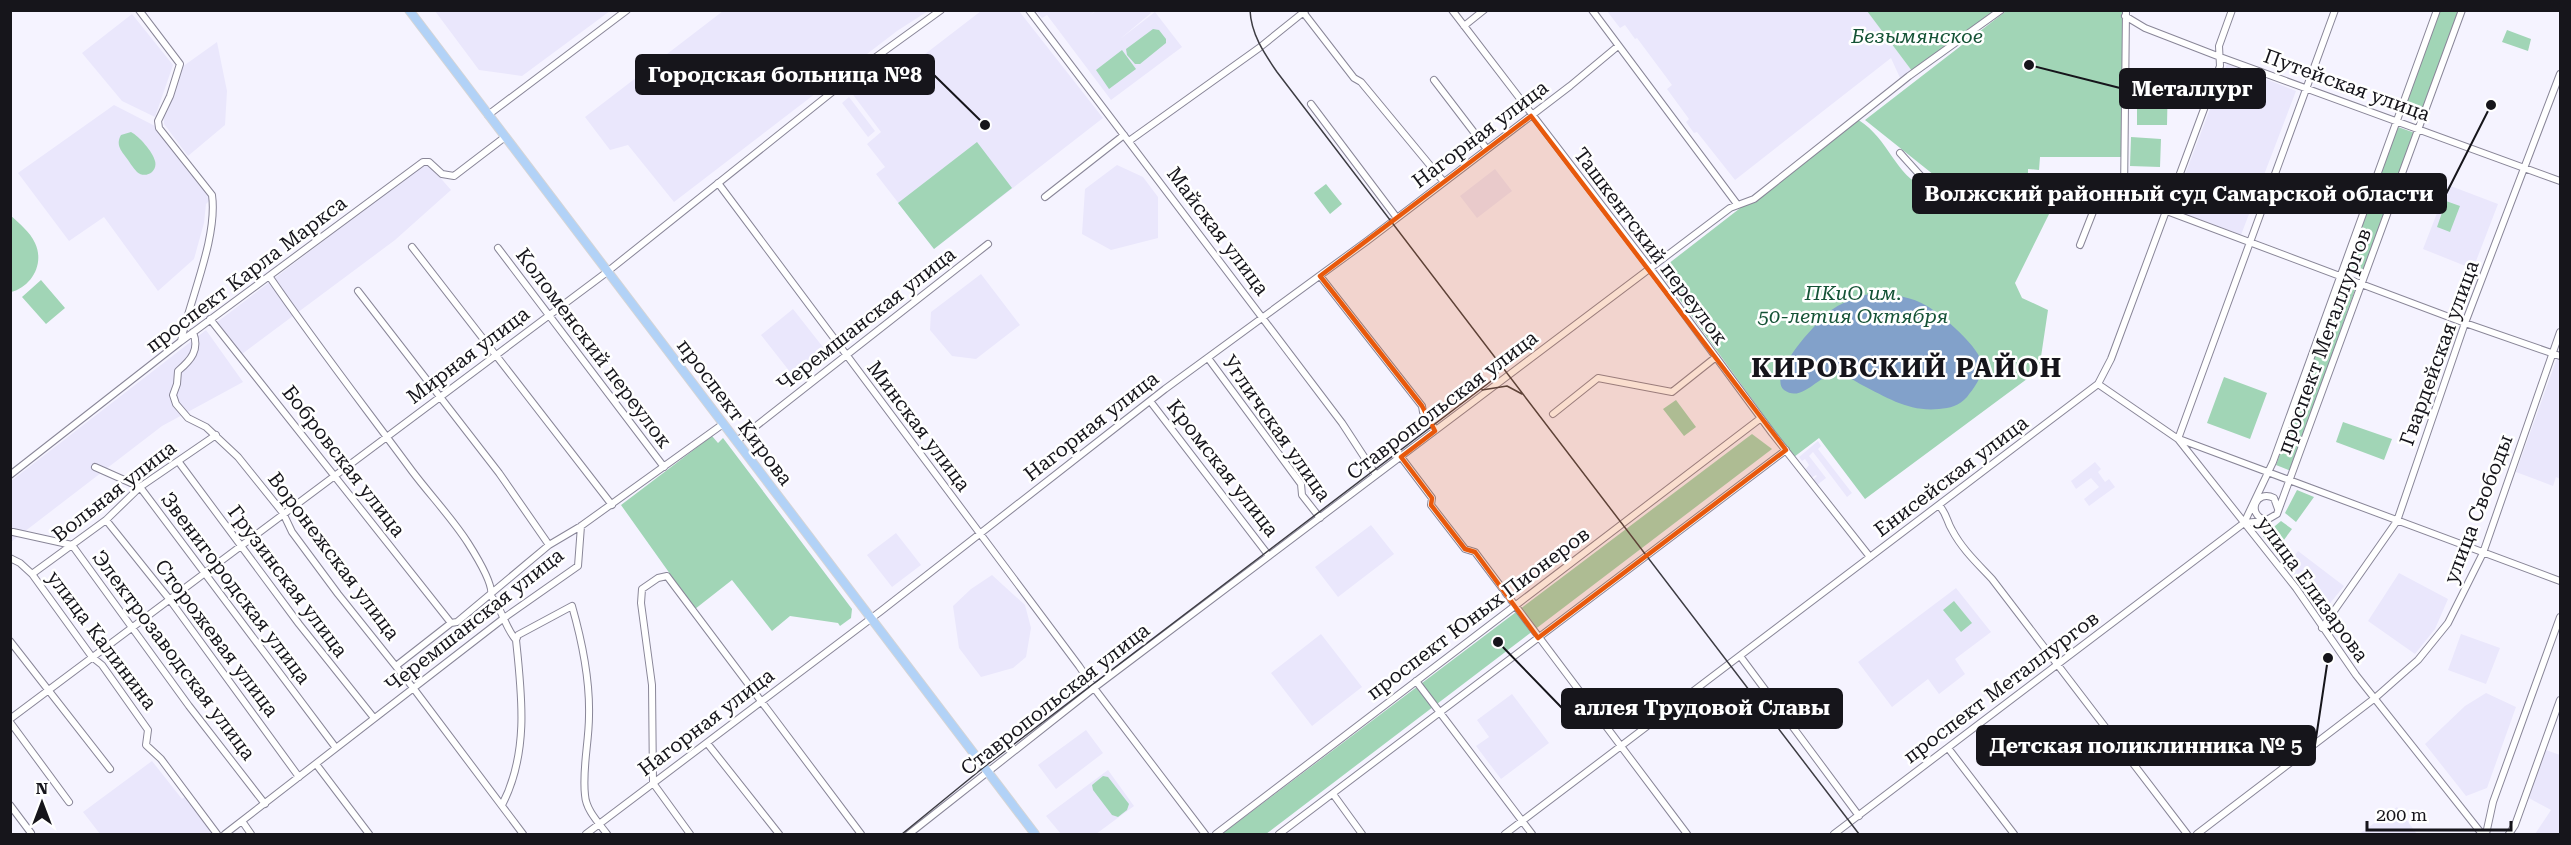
<svg xmlns="http://www.w3.org/2000/svg" width="2571" height="845" viewBox="0 0 2571 845" font-family="'Roboto Serif',serif">
	<rect width="100%" height="100%" fill="#f5f3ff"/>
	<!-- built -->
	<path fill="#eae7fc" d="M435,11H610L522,76L479,70Z
		M723,11V10L928,11L897,31L674,202L628,145L610,150L585,117Z
		M981,11H1019L1103,118L934,249L876,174L885,167L867,144L881,132L851,92L894,60L903,71Z
		M1036,11H1095L1089,16L1096,11H1149L1151,13L1120,39L1155,12L1182,47L1111,100L1047,15L1042,18Z
		M1607,11H1867L1912,71L1901,80L1891,58L1735,180L1697,132L1694,133L1686,122L1689,119L1667,89L1672,85L1637,38L1635,39L1625,25L1620,28Z
		M132,14L173,65L155,117L122,101L82,53Z
		M217,42L227,91L225,125L188,156L164,124V114L182,67Z
		M2227,64L2296,91L2241,235L2172,209Z
		M849,97L875,131L868,137L842,103Z
		M114,105L155,126L211,199L206,204L204,223L194,259L158,291L104,217L69,241L18,173Z
		M424,164L429,165L451,190L395,240L242,354L216,323Z
		M1117,165L1143,177L1158,197V238L1111,250L1082,234L1085,189Z
		M1495,169L1512,191L1477,218L1460,196Z
		M2448,185L2498,204L2473,269L2423,249Z
		M981,274L1020,325L976,359L952,356L930,330L931,312Z
		M793,309L826,351L794,377L761,335Z
		M206,330L243,382L162,426L11,542V481Z
		M2557,358L2560,360V479L2556,477L2553,486L2516,472Z
		M1818,441L1821,446L1818,449L1852,493L1847,497L1813,452L1809,456L1826,478L1817,485L1813,480L1817,476L1816,475L1811,478L1805,470L1809,465L1805,459L1802,461L1799,457Z
		M2095,462L2101,469L2098,472L2105,482L2109,479L2115,487L2089,506L2084,499L2099,487L2091,478L2076,489L2071,481Z
		M1371,525L1394,554L1338,597L1315,567Z
		M896,533L921,565L892,587L867,555Z
		M2298,551L2344,586L2323,612L2287,565Z
		M2399,573L2448,599L2435,629L2415,654L2368,621Z
		M992,575L1025,605L1031,628L1026,657L1013,668L981,677L959,648L953,606L971,589Z
		M1956,588L1991,632L1955,659L1965,674L1939,694L1928,679L1892,707L1858,662Z
		M1321,634L1362,687L1312,726L1271,673Z
		M2461,634L2500,648L2486,684L2448,670Z
		M2486,693L2516,707L2487,788L2466,796L2425,744L2465,706Z
		M1512,694L1549,743L1501,779L1476,746L1489,737L1477,720Z
		M1086,730L1103,753L1056,789L1038,765Z
		M2546,750L2560,755V834H2535L2551,810L2527,797Z
		M152,761L182,799L185,797L217,834H100L83,812Z
		M1108,770L1134,806L1096,834H1061L1046,816Z
		M2397,807L2417,834H2359Z"/>
	<!-- green -->
	<path fill="#a1d5b6" d="M1867,11H1994L1912,71Z
		M2006,11H2122V157H2040L2039,170L2028,169V178L1939,179L1865,120Z
		M2440,11H2460L2421,120L2403,113Z
		M1153,29L1159,30L1166,39V43L1140,64H1135L1127,55L1126,49Z
		M2507,30L2531,39L2528,51L2502,42Z
		M1122,50L1136,69L1109,89L1096,70Z
		M2137,78H2168L2167,125H2137Z
		M1853,117C1886,133 1893,171 1920,185L1996,181L2051,187L2054,204L2015,283L2022,298L2048,310L2039,370L1865,499L1819,438L1794,457L1659,271L1797,164Z
		M2398,127L2415,133L2363,274L2347,268Z
		M131,132C139,136 153,152 155,161C158,172 145,179 137,172C133,168 129,161 125,156C120,149 116,144 121,135Z
		M2131,137L2161,139L2160,167L2130,166Z
		M977,142L1012,188L934,249L898,203Z
		M1326,184L1342,204L1330,214L1314,193Z
		M2446,201L2460,206L2450,232L2437,227Z
		M10,215C19,223 30,232 35,243C45,264 31,287 11,292Z
		M41,280L65,308L46,324L22,297Z
		M2341,282L2356,287L2291,471L2276,465Z
		M2224,377L2267,393L2250,439L2207,423Z
		M1676,400L1696,427L1684,436L1663,409Z
		M2343,422L2392,439L2384,460L2336,442Z
		M1752,434L1772,449L1266,834H1222Z
		M712,436L718,443L723,438L852,609L851,618L840,626L838,623L790,616L772,631L732,580L695,609L621,505Z
		M2297,490L2314,497L2296,522L2285,513Z
		M2281,521L2292,529L2275,552L2263,536Z
		M1954,601L1972,623L1961,632L1943,610Z
		M1103,776L1108,777L1129,804L1127,810L1118,817L1112,815L1093,790L1092,785Z"/>
	<!-- water -->
	<path fill="#82a1ca" d="M1875,293C1891,294 1913,297 1927,306C1941,314 1982,349 1982,365C1983,377 1974,388 1967,397C1959,406 1950,408 1939,409C1909,412 1888,398 1862,385C1855,381 1846,375 1838,374C1819,372 1803,404 1784,390C1766,375 1820,318 1833,309C1845,301 1860,295 1875,293Z"/>
	<g fill="none" stroke-linecap="round" stroke-linejoin="round">
		<defs>
			<path id="minor" d="M139,10L180,64L170,96L158,121L159,128L212,195C218,237 190,299 181,341
				M1029,10L1342,423L1376,475
				M1452,10L1656,276L1772,433L1870,557
				M1592,10L1737,204
				M1303,12L1354,78L1361,82L1443,181
				M2125,16L2145,28L2220,57L2560,181
				M1464,26L1484,10
				M1434,80L1486,148
				M1311,104L1397,218
				M488,115L627,10
				M1129,141L1259,48L1305,11
				M1900,153L1928,184L1936,188C1996,186 2067,178 2124,195L2465,323L2560,356
				M718,183L1079,666L1094,688L1205,834
				M2124,195L2126,10
				M1045,197L1124,135
				M2080,245L2102,189
				M412,247L612,505
				M498,248L664,467
				M269,276C315,343 364,406 412,471C430,495 452,518 468,543C475,554 494,584 491,596C503,610 504,626 516,640C522,696 529,753 502,805
				M1320,276L1422,406L1423,412L1436,430
				M358,291L499,473L549,545
				M210,319L451,623
				M193,332C200,350 191,360 178,371L177,384L173,395L176,404L188,418L206,427L238,457L283,513L292,532L338,594L414,689L523,834
				M1208,358L1301,484L1302,495L1320,518
				M2098,384L2178,439L2296,588L2356,675L2482,834
				M1150,401L1269,556
				M1553,414L1598,378L1672,392L1716,357
				M2178,439L2335,10
				M2179,439L2560,581
				M737,441L988,244
				M1401,457L1432,498L1431,505L1465,549L1475,552L1687,834
				M178,461L299,624L374,718
				M95,467L140,487L336,748
				M10,475L180,342L423,162H429L442,174L454,176L505,137
				M1939,505C1948,516 1946,520 1952,530C1962,549 1977,563 1992,579L2187,834
				M106,520L170,600L299,777
				M2265,520C2246,514 2256,489 2274,498L2278,509
				M2244,523L2273,462L2437,10
				M13,532L72,545L189,706L265,804
				M10,558L20,563L32,574L92,657L102,665L148,730L146,745L161,759L217,834
				M32,574L106,520L140,487L216,435
				M2322,628L2397,521L2465,323L2560,74
				M516,640L518,635L572,606C582,641 590,679 589,716C589,742 582,769 585,795C586,810 598,822 607,834
				M10,641L110,769
				M1740,656L1859,816
				M396,666L451,623L457,622L549,545L581,526L723,424
				M1416,681L1532,834
				M10,719L607,272L876,57L941,10
				M10,722L69,802
				M707,743L779,834
				M1948,748L2014,834
				M316,764L369,834
				M1333,794L1362,834
				M10,805L31,833
				M242,821L251,834
				M225,834L504,618L578,566L581,526
				M586,834L881,611L1165,389L1367,241L1570,86L1618,46
				M690,834L653,783L652,685L641,603L642,589L658,578L667,576L861,834
				M909,834L1094,688L1730,208L1754,199L1909,76L2001,10
				M1216,834L1761,418
				M1279,834L1786,450
				M1505,834L2098,384L2111,359L2220,66L2219,46L2232,10
				M1834,834L2244,523L2265,521L2277,514L2462,10
				M2197,834L2375,698L2418,660L2448,623L2483,553L2560,332
				M2486,834L2493,802L2560,617
				M2509,834L2515,825L2560,700"/>
			<path id="major" d="M409,10L1035,834"/>
		</defs>
		<!-- minor casing -->
		<use href="#minor" stroke="#898698" stroke-width="8"/>
		<!-- major casing -->
		<use href="#major" stroke="#d5d5d6" stroke-width="10"/>
		<!-- minor -->
		<use href="#minor" stroke="#fff" stroke-width="6"/>
		<!-- major -->
		<use href="#major" stroke="#b2d2f7" stroke-width="8"/>
		<!-- tram -->
		<path stroke="#3d3c43" stroke-width="1.5" d="M1250,10C1251,34 1264,53 1277,72L1859,834
			M1482,390L1507,386L1522,394
			M902,834L984,767L1490,382L1498,373V358"/>
	</g>
	<!-- marked area -->
	<path fill="#e8590c" fill-opacity="0.2" stroke="#e8590c" stroke-width="4.5" stroke-linejoin="round" d="M1531,116L1786,450L1538,638L1475,552L1465,549L1431,505L1432,498L1401,457L1435,431L1422,406L1320,276Z"/>
	<g text-anchor="middle" dominant-baseline="central" stroke-width="5" stroke-linejoin="round" paint-order="stroke">
		<!-- park labels -->
		<g font-size="20" font-style="italic" fill="#155336" stroke="#fff">
			<text x="1917" y="36">Безымянское</text>
			<text x="1853" y="293">ПКиО им.<tspan x="1853" dy="23">50-летия Октября</tspan></text>
		</g>
		<!-- street labels -->
		<g font-size="20" fill="#16151b" stroke="#fff">
			<text transform="translate(2347 85) rotate(20)">Путейская улица</text>
			<text transform="translate(1480 134) rotate(-37)">Нагорная улица</text>
			<text transform="translate(1218 231) rotate(53)">Майская улица</text>
			<text transform="translate(1651 246) rotate(53)">Ташкентский переулок</text>
			<text transform="translate(246 274) rotate(-37)">проспект Карла Маркса</text>
			<text transform="translate(866 319) rotate(-38)">Черемшанская улица</text>
			<text transform="translate(2324 341) rotate(-70)">проспект Металлургов</text>
			<text transform="translate(594 348) rotate(53)">Коломенский переулок</text>
			<text transform="translate(2439 353) rotate(-70)">Гвардейская улица</text>
			<text transform="translate(468 355) rotate(-37)">Мирная улица</text>
			<text transform="translate(1442 405) rotate(-37)">Ставропольская улица</text>
			<text transform="translate(735 412) rotate(53)">проспект Кирова</text>
			<text transform="translate(919 426) rotate(53)">Минская улица</text>
			<text transform="translate(1091 426) rotate(-38)">Нагорная улица</text>
			<text transform="translate(1277 428) rotate(55)">Угличская улица</text>
			<text transform="translate(344 461) rotate(52)">Бобровская улица</text>
			<text transform="translate(1223 468) rotate(52)">Кромская улица</text>
			<text transform="translate(1951 476) rotate(-37)">Енисейская улица</text>
			<text transform="translate(114 491) rotate(-38)">Вольная улица</text>
			<text transform="translate(2478 509) rotate(-69)">улица Свободы</text>
			<text transform="translate(334 556) rotate(53)">Воронежская улица</text>
			<text transform="translate(288 581) rotate(53)">Грузинская улица</text>
			<text transform="translate(236 588) rotate(53)">Звенигородская улица</text>
			<text transform="translate(2313 589) rotate(54)">улица Елизарова</text>
			<text transform="translate(1478 613) rotate(-37)">проспект Юных Пионеров</text>
			<text transform="translate(474 620) rotate(-38)">Черемшанская улица</text>
			<text transform="translate(217 638) rotate(53)">Сторожевая улица</text>
			<text transform="translate(102 640) rotate(53)">улица Калинина</text>
			<text transform="translate(174 655) rotate(53)">Электрозаводская улица</text>
			<text transform="translate(2001 687) rotate(-37)">проспект Металлургов</text>
			<text transform="translate(1055 699) rotate(-38)">Ставропольская улица</text>
			<text transform="translate(706 722) rotate(-37)">Нагорная улица</text>
		</g>
		<!-- district labels -->
		<g font-size="26" font-weight="bold" letter-spacing="1.5" fill="#16151b" stroke="#fff">
			<text x="1907" y="368">КИРОВСКИЙ РАЙОН</text>
		</g>
	</g>
	<!-- callouts -->
	<path fill="none" stroke="#16151b" stroke-width="2" d="M985 125L934 75M2029 65L2120 88M2491 105L2446 194M1498 642L1562 708M2328 658L2315 745"/>
	<g fill="#16151b" stroke="#fff" stroke-width="2">
		<circle cx="985" cy="125" r="6"/>
		<circle cx="2029" cy="65" r="6"/>
		<circle cx="2491" cy="105" r="6"/>
		<circle cx="1498" cy="642" r="6"/>
		<circle cx="2328" cy="658" r="6"/>
	</g>
	<g fill="#16151b" stroke="#16151b" stroke-width="2">
		<rect x="636" y="55" width="298" height="39" rx="6"/>
		<rect x="2120" y="69" width="145" height="39" rx="6"/>
		<rect x="1913" y="174" width="533" height="39" rx="6"/>
		<rect x="1562" y="689" width="280" height="39" rx="6"/>
		<rect x="1977" y="726" width="338" height="39" rx="6"/>
	</g>
	<g font-size="21" text-anchor="middle" font-weight="bold" fill="#fff">
		<text x="785" y="82">Городская больница №8</text>
		<text x="2192" y="96">Металлург</text>
		<text x="2179" y="201">Волжский районный суд Самарской области</text>
		<text x="1702" y="715">аллея Трудовой Славы</text>
		<text x="2146" y="753">Детская поликлинника № 5</text>
	</g>
	<!-- border -->
	<rect width="2571" height="845" fill="none" stroke="#16151b" stroke-width="24"/>
	<!-- north arrow -->
	<g transform="translate(42 803)" stroke="#ffffff" stroke-width="4.5" paint-order="stroke">
	<path d="M0-4.5L10 22L0 15L-10 22Z" fill="#16151b"/>
	<text y="-9" font-size="16" font-weight="bold" text-anchor="middle" fill="#16151b">N</text>
	</g>
	<!-- scale -->
	<path d="M2367 821v9h144v-9" fill="none" stroke="#16151b" stroke-width="3"/>
	<text x="2376" y="821" font-size="18" fill="#16151b" stroke="#ffffff" stroke-width="4.5" paint-order="stroke">200 m</text>
</svg>
